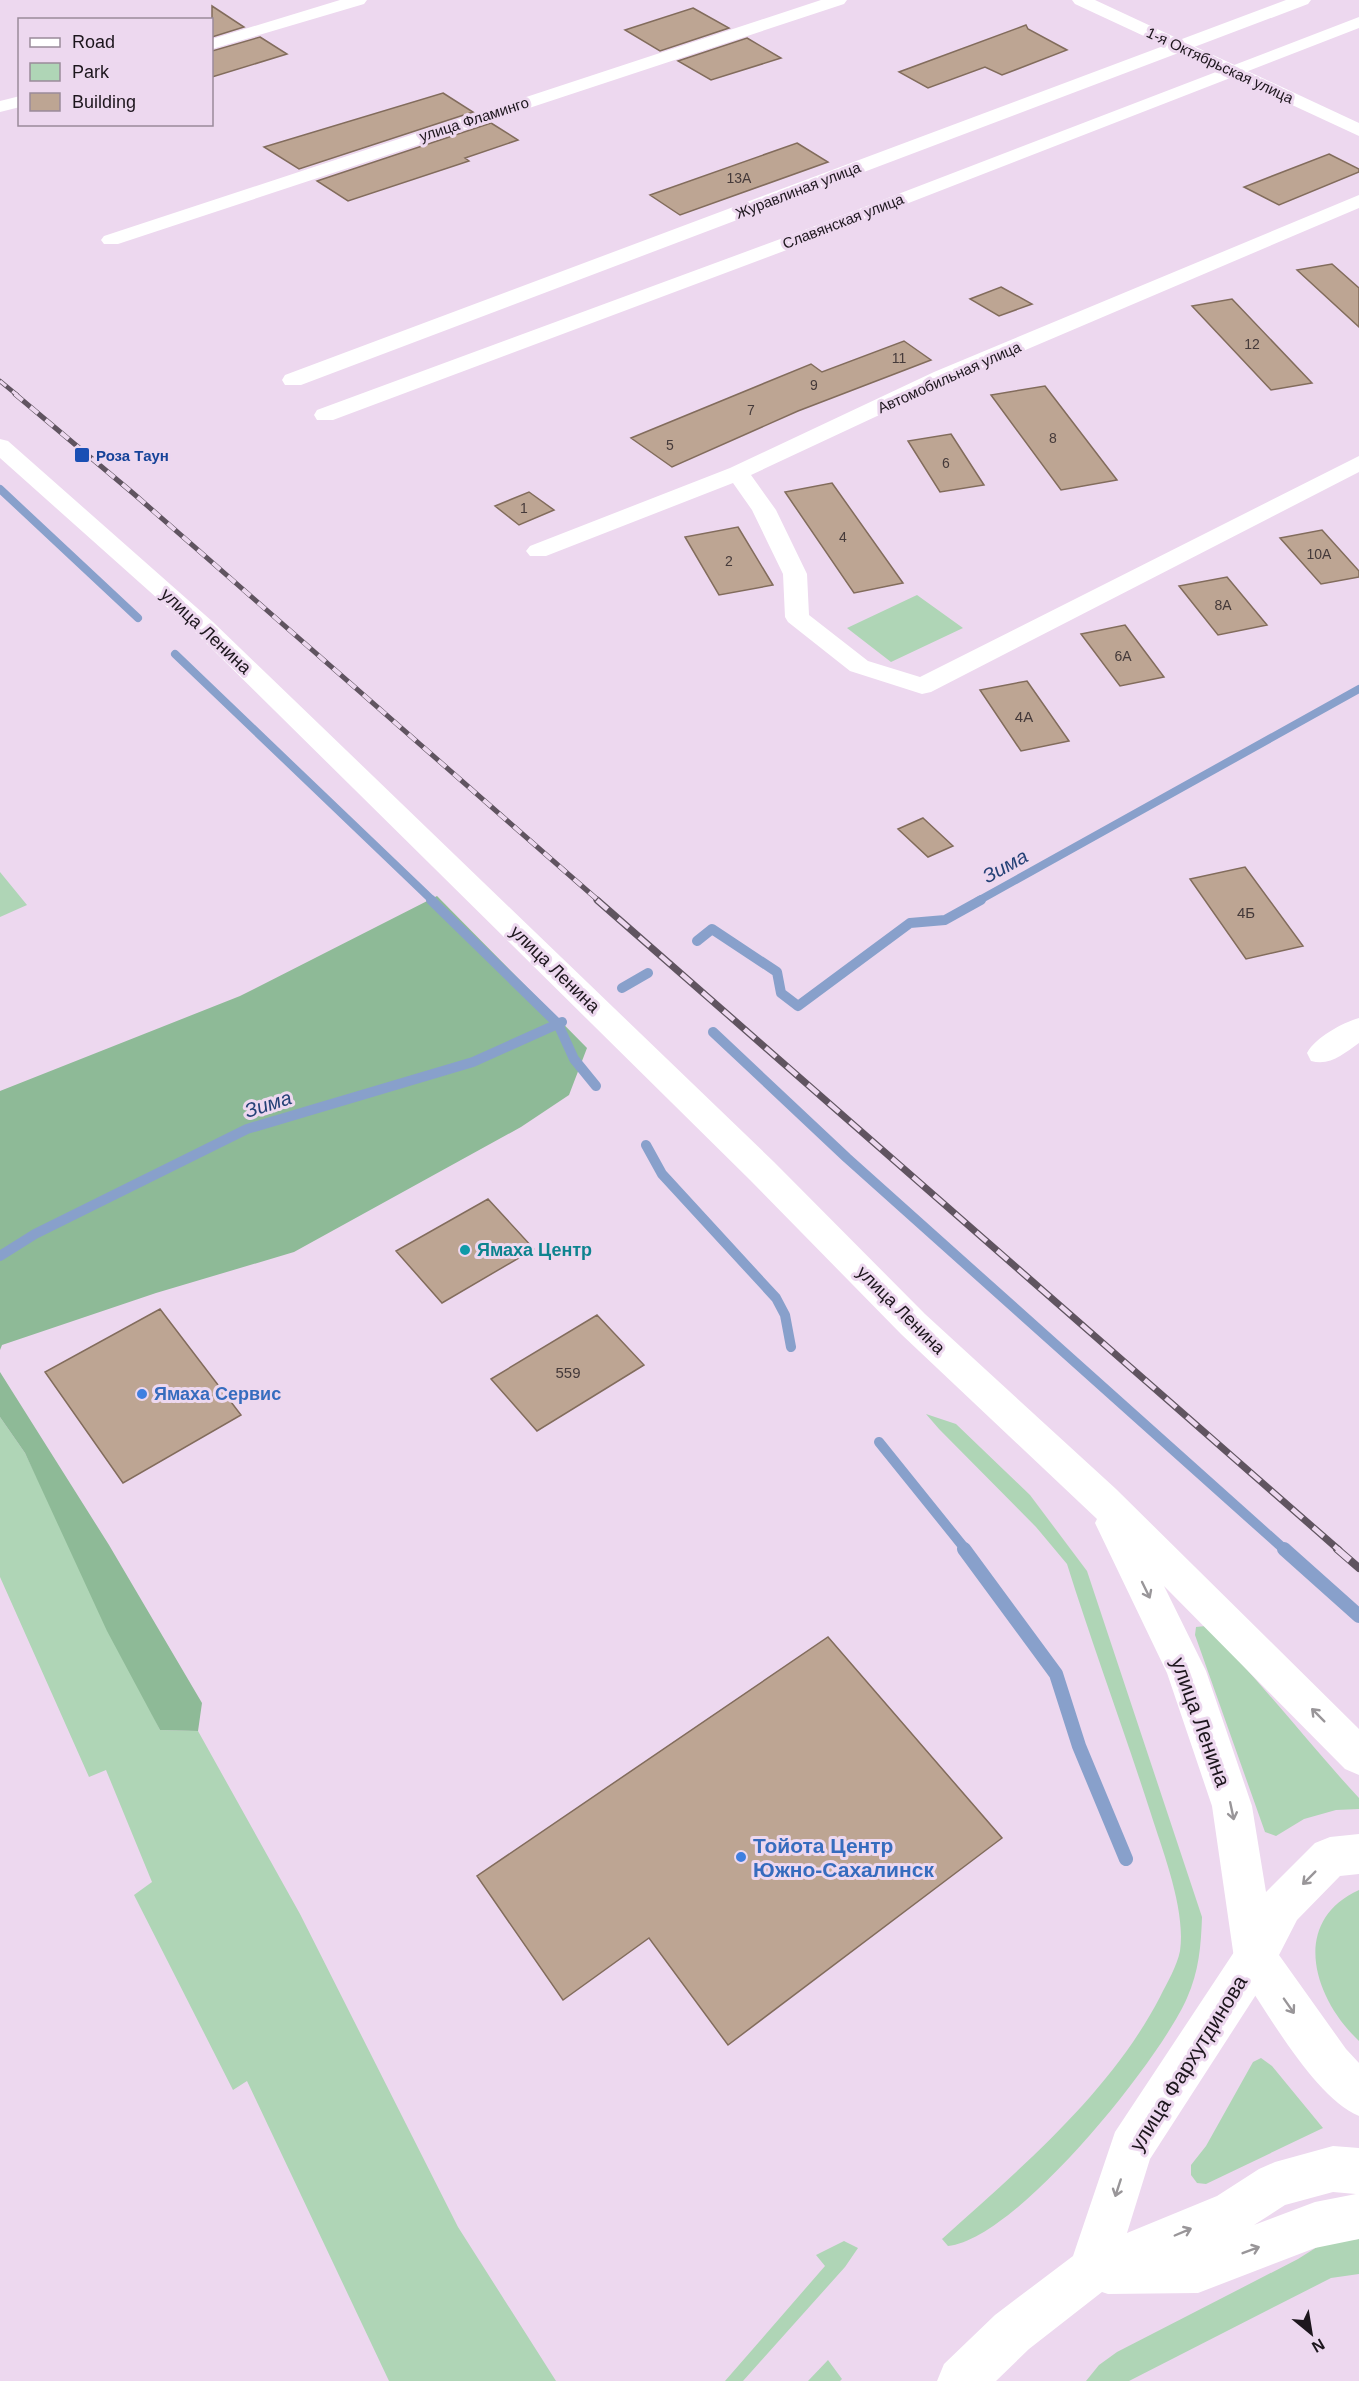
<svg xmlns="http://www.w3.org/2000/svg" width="1359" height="2381" viewBox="0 0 1359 2381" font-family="Arial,sans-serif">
	<rect width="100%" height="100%" fill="#edd8ef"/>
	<!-- green -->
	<path fill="#afd5b6" d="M917,595L963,628L891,662L847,628Z
		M0,872L27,905L0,917Z
		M926,1414L956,1424L1030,1495L1087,1571L1202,1917C1201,1946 1199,1971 1187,1998C1160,2060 1017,2239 948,2246L942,2239C1022,2167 1110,2093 1160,1997C1167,1983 1177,1966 1180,1951C1186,1910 1163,1852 1151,1814C1124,1730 1093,1647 1067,1564L1036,1527L939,1429Z
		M0,1417L25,1453L160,1730L198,1731L300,1914L458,2227L556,2381H389L247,2081L233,2090L134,1895L152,1882L106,1770L89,1777L0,1577Z
		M1206,1626C1260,1680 1307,1742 1359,1798V1809L1336,1810L1304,1819L1276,1836L1265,1832L1195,1635L1196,1627Z
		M1359,1890V2041C1314,1999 1289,1922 1359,1890Z
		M1261,2058L1272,2066L1323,2128L1206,2184L1197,2183L1191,2175V2165L1206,2146L1253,2062Z
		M1359,2239V2274L1331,2278L1129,2381H1086L1099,2365L1117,2352L1298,2259L1325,2242Z
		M844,2241L858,2248L845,2267L743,2381H725L825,2266L816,2255Z
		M828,2360L842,2379L840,2381H808Z"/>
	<!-- forest -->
	<path fill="#8eba97" d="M437,896L587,1048L569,1095L521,1127L294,1252L156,1293L2,1345L0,1350V1091L240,996Z
		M0,1372L109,1545L202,1703L198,1731L160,1730L107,1631L25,1453L0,1417Z"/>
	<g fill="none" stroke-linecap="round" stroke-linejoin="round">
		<!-- stream-far2 -->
		<path stroke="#88a0cb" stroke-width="8" d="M0,489L138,618
			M175,654L433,901
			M978,901L1359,689"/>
		<!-- stream-far1 -->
		<path stroke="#88a0cb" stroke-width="10" d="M431,900L558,1024L574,1059L596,1086
			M697,941L712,929L777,972L781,993L798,1006L910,923L945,920L981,900
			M622,988L648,973
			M713,1032L847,1158L1285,1550
			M646,1145L662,1174L776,1298L785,1315L791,1347
			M0,1256L35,1234L247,1129L473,1062L562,1022
			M879,1442L966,1550"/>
		<!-- stream -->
		<path stroke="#88a0cb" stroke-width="14" d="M964,1549L1056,1674L1079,1746L1126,1859
			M1284,1549L1359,1616"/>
	</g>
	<!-- building -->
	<path fill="#bda593" stroke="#826c5c" stroke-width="1.5" d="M212,6L244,27L212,37Z
		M693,8L729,28L660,51L625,30Z
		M1026,25L1028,29L1067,50L1002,75L985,67L928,88L899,72Z
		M260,37L287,54L212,77V51Z
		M747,38L781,58L711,80L678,61Z
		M443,93L473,112L299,169L264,147Z
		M491,123L518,140L465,158L469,161L348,201L317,181Z
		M797,143L828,162L680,215L650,195Z
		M1329,154L1359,169V172L1279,205L1244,187Z
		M1332,264L1359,288V327L1297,270Z
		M1001,287L1032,304L999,316L970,299Z
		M1232,299L1312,383L1271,390L1192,306Z
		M904,341L931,360L798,411L672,467L631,438L811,364L822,372Z
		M1045,386L1117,480L1061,490L991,395Z
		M951,434L984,485L940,492L908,441Z
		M832,483L903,583L854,593L785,492Z
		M529,492L554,510L519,525L495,506Z
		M738,527L773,585L719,595L685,537Z
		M1322,530L1359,571V577L1321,584L1280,538Z
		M1227,577L1267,625L1218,635L1179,586Z
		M1125,625L1164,677L1120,686L1081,634Z
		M1027,681L1069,741L1021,751L980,690Z
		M923,818L953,846L928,857L898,829Z
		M1245,867L1303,946L1246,959L1190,879Z
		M488,1199L534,1249L442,1303L396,1251Z
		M160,1309L241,1415L123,1483L45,1372Z
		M597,1315L644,1365L537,1431L491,1379Z
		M828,1637L1002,1838L728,2045L649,1938L563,2000L477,1876Z"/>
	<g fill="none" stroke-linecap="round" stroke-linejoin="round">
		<!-- minor -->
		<path fill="#fff" fill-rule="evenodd" d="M340,0H367L364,4L212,49V39Z
			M821,0H847L844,4L118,244H104L101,240L104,236Z
			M1286,0H1311L1308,4L301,385H285L282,380L285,375Z
			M1359,17V28L816,239L333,420H317L314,415L317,410L802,231Z
			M20,96V107L0,112V101Z
			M1359,195V208L950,382L751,475L776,510L807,574L809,615L868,661L920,677L1359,456V472L931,692L922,694L850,671L788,622L785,617L783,574L752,510L733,483L546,556H530L526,551L530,546L730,468L934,372Z
			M1359,1018V1043C1343,1054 1331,1066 1311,1061L1307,1053C1316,1037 1342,1023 1359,1018Z"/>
		<!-- tertiary -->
		<path fill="#fff" fill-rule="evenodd" d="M1072,0H1095L1359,123V136L1075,4Z"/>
		<!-- secondary -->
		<path fill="#fff" fill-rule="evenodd" d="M1255,1937L1270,1943L1276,1958L1270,1973L1150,2159L1127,2233L1217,2196L1259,2169L1275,2162L1333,2146L1359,2148V2239L1315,2248L1198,2293L1108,2294L1102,2292L1029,2349L996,2381H937L944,2364L995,2315L1073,2256L1115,2132L1240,1943ZM1333,2192L1356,2194L1315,2202L1254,2225L1285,2205Z"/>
		<!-- primary -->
		<path fill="#fff" fill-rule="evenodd" d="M0,439L8,441L213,622L774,1162L925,1314L1116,1489L1359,1729V1775L1345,1769L1164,1586L1206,1671L1252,1806L1266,1892L1315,1843L1330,1837L1359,1834V1874L1340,1876L1297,1920L1279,1955L1346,2049L1359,2063V2116C1314,2097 1269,2014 1240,1973L1234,1958L1212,1806L1167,1673L1095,1523L1097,1519L901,1334L750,1180L195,632L0,458Z"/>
		<defs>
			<path id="rail-far3" d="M0,381L17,395"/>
			<path id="rail-far2" d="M15,394L134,494L599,901"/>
			<path id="rail-far1" d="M597,900L1339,1550"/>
			<path id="rail" d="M1337,1549L1359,1568"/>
		</defs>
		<!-- rail-far3 casing -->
		<use href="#rail-far3" stroke="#605460" stroke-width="4.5"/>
		<!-- rail-far2 casing -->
		<use href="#rail-far2" stroke="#605460" stroke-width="5"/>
		<!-- rail-far1 casing -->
		<use href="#rail-far1" stroke="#605460" stroke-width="7"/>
		<!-- rail casing -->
		<use href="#rail" stroke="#605460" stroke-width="8"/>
		<!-- rail-far3 -->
		<use href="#rail-far3" stroke="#edd8ef" stroke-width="3" stroke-dasharray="8" stroke-linecap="butt"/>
		<!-- rail-far2 -->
		<use href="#rail-far2" stroke="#edd8ef" stroke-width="4" stroke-dasharray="10" stroke-linecap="butt"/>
		<!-- rail-far1 -->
		<use href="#rail-far1" stroke="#edd8ef" stroke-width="4.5" stroke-dasharray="14" stroke-linecap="butt"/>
		<!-- rail -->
		<use href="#rail" stroke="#edd8ef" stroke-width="6" stroke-dasharray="17" stroke-linecap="butt"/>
	</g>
	<!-- one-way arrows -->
	<defs><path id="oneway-shaft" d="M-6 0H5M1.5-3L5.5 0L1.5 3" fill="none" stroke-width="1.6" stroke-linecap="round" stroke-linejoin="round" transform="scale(1.5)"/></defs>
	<g stroke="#999699">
		<use href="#oneway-shaft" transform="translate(1146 1590) rotate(64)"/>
		<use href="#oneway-shaft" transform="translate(1318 1715) rotate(-135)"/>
		<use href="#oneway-shaft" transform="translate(1232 1811) rotate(78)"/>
		<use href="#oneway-shaft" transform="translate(1309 1878) rotate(135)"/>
		<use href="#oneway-shaft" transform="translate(1289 2006) rotate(55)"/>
		<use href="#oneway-shaft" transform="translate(1118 2188) rotate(108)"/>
		<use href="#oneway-shaft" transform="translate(1183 2232) rotate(-23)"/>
		<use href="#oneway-shaft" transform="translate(1251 2250) rotate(-21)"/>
	</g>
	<!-- markers -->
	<rect fill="#1a4fb4" stroke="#edd8ef" stroke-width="2" x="74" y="447" width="16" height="16" rx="3"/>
	<circle fill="#0f9aa8" stroke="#edd8ef" stroke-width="2" cx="465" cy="1250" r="6"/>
	<g fill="#3f7fe0" stroke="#edd8ef" stroke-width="2">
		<circle cx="142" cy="1394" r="6"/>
		<circle cx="741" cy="1857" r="6"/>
	</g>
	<g text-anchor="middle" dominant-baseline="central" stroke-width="6" stroke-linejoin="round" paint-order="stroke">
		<!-- far-number labels -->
		<g font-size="14" fill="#453a3a">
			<text x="739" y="178">13А</text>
			<text x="1252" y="344">12</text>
			<text x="899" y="358">11</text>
			<text x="814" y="385">9</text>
			<text x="751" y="410">7</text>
			<text x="1053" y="438">8</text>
			<text x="670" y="445">5</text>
			<text x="946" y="463">6</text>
			<text x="524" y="508">1</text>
			<text x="843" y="537">4</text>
			<text x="1319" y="554">10А</text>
			<text x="729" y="561">2</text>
			<text x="1223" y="605">8А</text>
			<text x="1123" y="656">6А</text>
		</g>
		<!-- far-street labels -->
		<g font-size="15" fill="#1d161d" stroke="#edd8ef">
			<text transform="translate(1220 65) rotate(25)">1-я Октябрьская улица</text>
			<text transform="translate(474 119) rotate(-18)">улица Фламинго</text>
			<text transform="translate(798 190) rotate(-21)">Журавлиная улица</text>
			<text transform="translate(843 221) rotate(-21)">Славянская улица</text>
			<text transform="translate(949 377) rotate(-24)">Автомобильная улица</text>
		</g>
		<!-- far-transit labels -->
		<g font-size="15" font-weight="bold" fill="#164399" stroke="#edd8ef" text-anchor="start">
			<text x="96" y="455">Роза Таун</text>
		</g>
		<!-- number labels -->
		<g font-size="15" fill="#453a3a">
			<text x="1024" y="716">4А</text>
			<text x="1246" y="912">4Б</text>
			<text x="568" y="1372">559</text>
		</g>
		<!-- street labels -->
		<g font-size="18" fill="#1d161d" stroke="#edd8ef">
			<text transform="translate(206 631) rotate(43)">улица Ленина</text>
			<text transform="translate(555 969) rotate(44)">улица Ленина</text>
			<text transform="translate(901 1310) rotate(45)">улица Ленина</text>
		</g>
		<!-- culture labels -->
		<g font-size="18" font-weight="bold" fill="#0d838f" stroke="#edd8ef" text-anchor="start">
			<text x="477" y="1250">Ямаха Центр</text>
		</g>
		<!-- shop labels -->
		<g font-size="18" font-weight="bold" fill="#366cbe" stroke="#edd8ef" text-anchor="start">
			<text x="154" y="1394">Ямаха Сервис</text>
		</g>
		<!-- water labels -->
		<g font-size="20" font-style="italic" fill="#244176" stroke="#edd8ef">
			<text transform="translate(1005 866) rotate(-29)">Зима</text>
			<text transform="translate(268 1104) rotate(-18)">Зима</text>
		</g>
		<!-- near-street labels -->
		<g font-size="21" fill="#1d161d" stroke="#edd8ef">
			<text transform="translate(1201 1722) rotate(70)">улица Ленина</text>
			<text transform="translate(1188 2063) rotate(-58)">улица Фархутдинова</text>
		</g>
		<!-- near-shop labels -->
		<g font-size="21" font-weight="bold" fill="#366cbe" stroke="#edd8ef" text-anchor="start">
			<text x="753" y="1845">Тойота Центр<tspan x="753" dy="24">Южно-Сахалинск</tspan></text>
		</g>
	</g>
	<!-- legend -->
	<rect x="18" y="18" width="195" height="108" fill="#edd8ef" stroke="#9a8a9b" stroke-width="1.5"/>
	<rect x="30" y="38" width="30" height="9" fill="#ffffff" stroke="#9a8a9b" stroke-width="1.5"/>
	<text x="72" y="48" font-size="18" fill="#1d161d">Road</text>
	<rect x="30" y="63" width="30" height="18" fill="#afd5b6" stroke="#9a8a9b" stroke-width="1.5"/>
	<text x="72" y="78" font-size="18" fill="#1d161d">Park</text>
	<rect x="30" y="93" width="30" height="18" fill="#bda593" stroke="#9a8a9b" stroke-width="1.5"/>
	<text x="72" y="108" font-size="18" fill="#1d161d">Building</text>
	<!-- north arrow -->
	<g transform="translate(1311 2333) rotate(150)" stroke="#edd8ef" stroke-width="4.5" paint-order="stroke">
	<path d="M0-4.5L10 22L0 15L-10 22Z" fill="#1d161d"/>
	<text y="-9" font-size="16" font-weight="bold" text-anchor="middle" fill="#1d161d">N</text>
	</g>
</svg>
